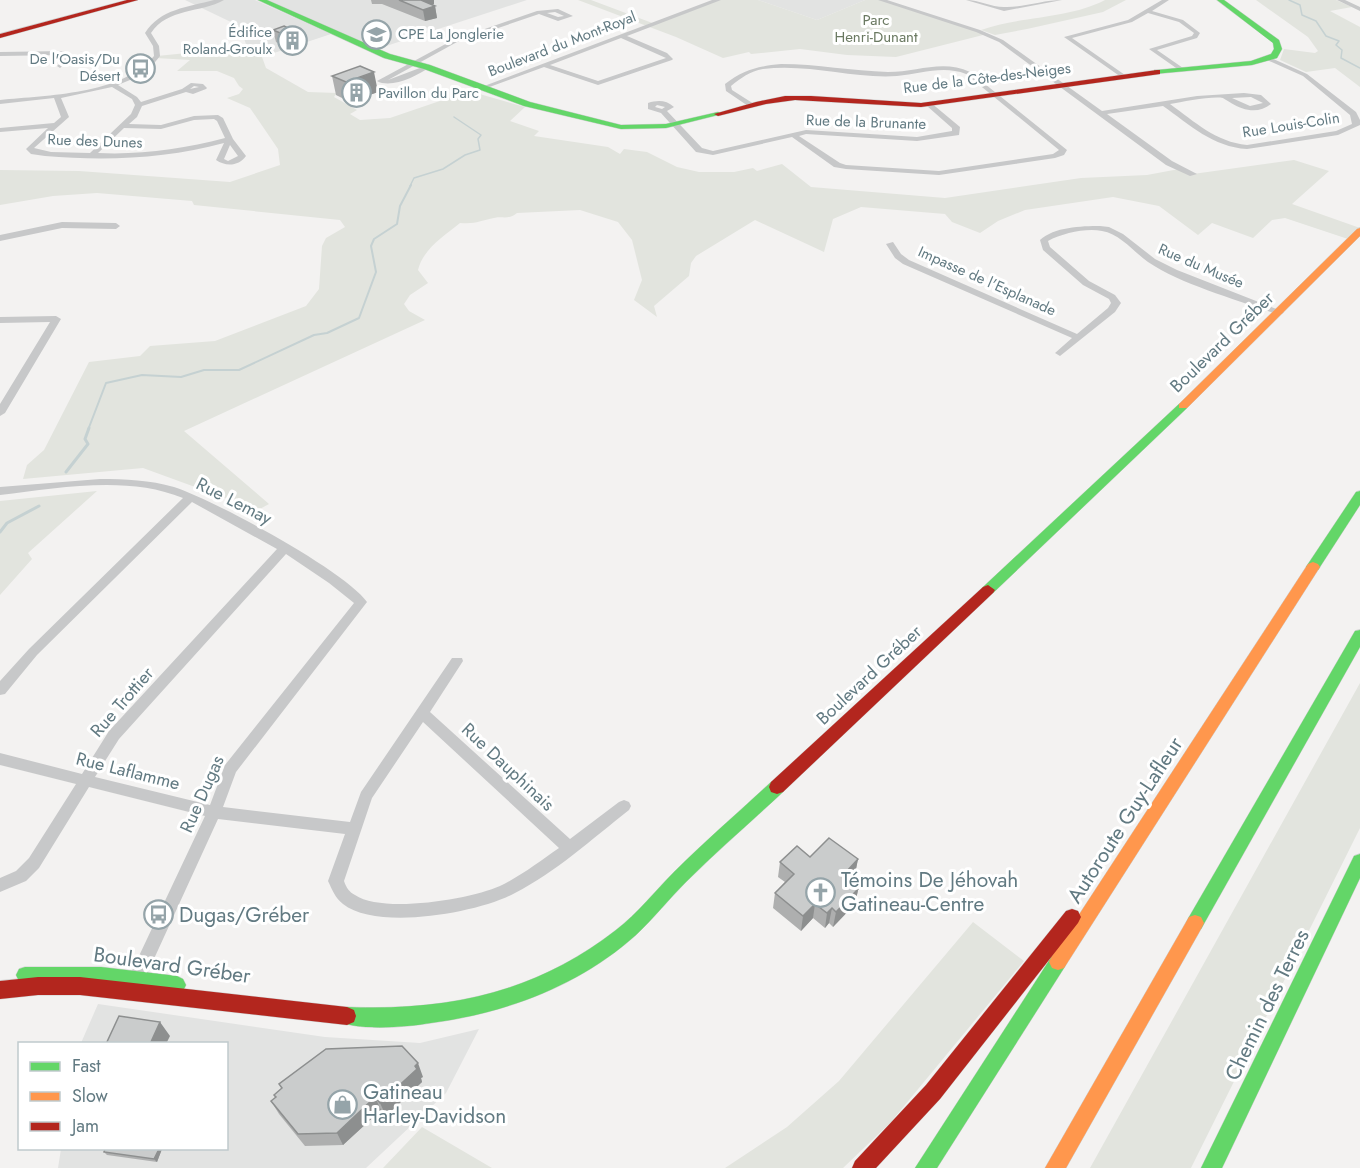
<svg xmlns="http://www.w3.org/2000/svg" width="1360" height="1168" viewBox="0 0 1360 1168" font-family="Jost,sans-serif">
	<rect width="100%" height="100%" fill="#f3f2f1"/>
	<!-- built -->
	<path fill="#e2e3e2" d="M185,0H255L331,34L262,57L247,47L241,30L233,23Z
		M266,0H527L374,50Z
		M758,0H865L817,20Z
		M98,1004L325,1037L420,1043L479,1029L446,1093L366,1168H58L61,1149L226,1148V1044L81,1043Z"/>
	<!-- green -->
	<path fill="#e2e4de" d="M578,0H591L655,24L718,0H758L817,20L865,0H881L987,34L896,57L847,55L800,49L751,54L749,52L723,58L676,37Z
		M1105,0H1126L1103,12L1027,29L995,35L981,30C1020,16 1069,19 1105,0Z
		M1256,0H1336L1352,7L1330,11L1360,27V87L1335,68L1306,72L1280,60L1284,49L1315,53L1318,51L1308,37Z
		M247,47L262,57L266,68L308,92L337,93L334,97L357,110L350,114L360,120L390,118L469,91L525,107L510,121L539,131L534,136L608,147L620,154L624,149L647,152L677,167L699,172H734L753,168L757,171L782,164L811,187L945,198L1081,178L1147,175L1179,169L1193,174L1294,160L1329,171L1292,204L1360,228V231L1351,240L1285,218L1272,220L1253,238L1212,223L1198,235L1159,206L1113,197L1025,210L998,221L980,233L952,222L945,214L861,207L833,219L824,252L755,220L696,256L691,263L689,276L654,306L657,317L634,300L642,280L632,240L618,222L580,210L517,213C509,220 503,216 494,218C478,221 478,224 460,223C444,236 423,249 418,270L428,283L410,295L404,304L409,311L425,320L184,431L269,504L258,510L143,468L23,479L27,465L44,450L89,362L140,356L150,346L215,341L306,306L319,289L322,246L326,238L345,227L340,220L194,205L192,201L97,193L53,196L0,205V170L79,171L230,182L280,165L278,149L250,108L227,98L239,94L243,89L239,86L234,78L217,71H177L190,60L156,58L157,56Z
		M97,491L28,553L32,559L0,595V501Z
		M1360,683V828L1191,1168H1090Z
		M973,922L1024,961L890,1123L843,1168H725L787,1127L839,1081Z
		M422,1127L492,1168H383Z"/>
	<g fill="none" stroke-linecap="round" stroke-linejoin="round">
		<!-- stream-far2 -->
		<path stroke="#c5d1d2" stroke-width="1.5" d="M1289,0L1300,5L1302,15L1316,21L1326,36L1339,41L1336,45L1342,50L1341,58L1360,68
			M410,186L414,178L443,169L465,155L480,150L478,139L481,135L454,117"/>
		<!-- stream-far1 -->
		<path stroke="#c5d1d2" stroke-width="2" d="M88,430L106,383L142,375L181,377L204,370H239L314,335L327,333L359,318L376,272L371,246L374,239L397,224L400,206L411,185"/>
		<!-- stream -->
		<path stroke="#c5d1d2" stroke-width="3" d="M66,472L88,444L85,439L89,428
			M0,532L7,523L39,506"/>
		<defs>
			<path id="fast" d="M258,0H267L390,54L430,65L530,102L621,125L666,124L718,112L722,114L666,128L621,129L524,106L424,69L384,58Z
				M1217,0H1224L1279,40L1282,49L1277,58L1252,65L1154,74V70H1157L1251,61L1271,54L1274,49L1273,43Z
				M1183,403L1187,404V408L993,593H983L981,590L983,587L1179,404Z
				M1360,491V505L1318,570H1308L1306,567L1356,492Z
				M1360,630V647L1201,929L1195,931L1189,929L1186,923L1189,917L1355,631Z
				M777,780L783,782L785,787L783,792C751,822 717,851 686,882C669,899 654,918 636,935C579,986 506,1013 431,1023C407,1027 363,1031 340,1022L338,1016L340,1010L347,1007C448,1011 535,993 616,930C638,913 655,891 674,872C705,841 739,812 771,782Z
				M1360,854V878L1222,1168H1201L1354,856Z
				M1058,954L1064,956L1067,962L1064,968L937,1168H915L1052,956Z
				M25,967H101L177,976L183,979L186,985L183,991L177,994L101,983H25L19,981L16,975L19,969Z"/>
			<path id="slow" d="M1360,228V236L1187,408H1179V404L1357,229Z
				M1313,562L1318,564L1320,567L1318,570L1064,968L1058,970L1052,968L1049,962L1052,956L1308,564Z
				M1195,915L1201,917L1204,923L1201,929L1066,1168H1045L1189,917Z"/>
			<path id="jam" d="M127,0H138L0,38V34Z
				M1157,70H1160V74L921,107L795,100L766,104L718,116L714,114L756,102L785,96H811L921,103Z
				M988,585L995,590L993,593L783,792L777,794L771,792L769,787L771,782L983,587Z
				M1072,909L1078,911L1081,917L1078,923L940,1099L876,1168H852L855,1161L926,1085L1066,911Z
				M38,977H80L347,1007L354,1010L356,1016L354,1022L347,1025L80,995H38L0,999V981Z"/>
		</defs>
		<!-- fast casing -->
		<use href="#fast" stroke="#cecfcf" stroke-width="1"/>
		<!-- slow casing -->
		<use href="#slow" stroke="#cecfcf" stroke-width="1"/>
		<!-- jam casing -->
		<use href="#jam" stroke="#cecfcf" stroke-width="1"/>
		<!-- street -->
		<path fill="#c7c8c9" fill-rule="evenodd" d="M214,0H224C201,13 167,8 151,33L159,46L160,56C149,71 136,78 118,85L137,97L141,102L182,89L191,83L203,84L207,88L206,89L193,94L186,92L142,106L137,117L129,124L161,125L194,116L218,115L223,118L233,139L246,156C239,166 226,167 216,160L224,143C166,159 105,161 45,156L31,154L26,149L48,128L0,132V128L54,123L61,117L54,98L0,104V100C48,95 121,95 154,56L153,46L145,33C160,9 188,7 214,0ZM194,86L199,87L190,89ZM112,87L132,99L135,105L131,114L90,153L51,152L34,148L69,117L61,98ZM214,119L217,121L225,138C183,149 141,155 98,153L124,128L161,129L194,120ZM230,145L238,156L228,161L224,159Z
			M712,0H721L627,36L667,53L673,59L672,60L598,85L544,67L484,89L479,88ZM621,38L666,58L598,81L550,65Z
			M878,0H887L980,30L1003,40L1102,111L1197,96L1244,93L1261,95L1271,104C1259,114 1244,111 1231,103C1230,102 1224,99 1223,98C1211,96 1183,102 1170,104C1195,122 1216,142 1247,145L1336,131L1352,124L1350,115L1303,76L1267,60L1266,59L1269,57L1307,74L1356,112L1360,120V125L1338,135L1247,149C1213,147 1190,125 1163,106L1107,114L1172,161L1197,174L1190,176L1166,165L999,42L976,32ZM1251,97L1263,103L1250,106L1232,98Z
			M966,0C979,0 991,7 1004,7C1021,8 1043,0 1062,0L1004,11Z
			M1162,0H1169L1152,11L1183,20L1200,33L1197,38L1157,50L1183,68V70H1179L1149,49L1192,36L1194,33L1179,22L1148,13L1132,22L1072,38L1125,75V77H1121L1064,37L1128,20Z
			M1337,0H1345L1360,7V11Z
			M558,9L573,16L558,21L539,14L457,42L388,80L425,66L430,67C417,76 391,89 377,81L453,40L537,11ZM555,12L564,16L558,17L547,13Z
			M0,52L65,51L68,53L70,59L60,68L57,66L64,59L62,55L0,56Z
			M781,64C817,64 852,71 888,72C917,72 943,59 970,72L1067,150L1064,155L1055,158L939,175L846,169L834,167L792,137L713,155L696,152L661,113L648,109V103C658,100 666,100 674,107L667,111L702,148L713,151L806,130L917,137L952,131V128L927,106V102H930L960,127L959,135L917,141L806,134L799,136L840,163L846,165L939,171L1053,154L1059,150L966,74C943,65 920,74 897,76C853,79 808,63 763,69C750,71 741,78 731,86L732,90L754,104L755,106L751,108L726,91L725,84C743,70 759,66 781,64ZM657,105L665,107L662,109L655,107Z
			M62,222L116,223L120,226L116,229L62,228L0,241V235Z
			M1100,226L1109,227L1123,234L1155,259L1177,270L1284,312L1282,314H1276C1236,299 1182,285 1148,262C1134,252 1120,234 1102,231C1086,228 1063,233 1048,241L1050,247L1089,281L1115,295L1121,303L1115,312L1060,356L1055,353L1072,338L903,264L895,258L886,244L893,242L901,254L909,260L1077,334L1108,308L1111,303L1109,299L1083,285L1043,250L1040,240C1054,227 1081,226 1100,226Z
			M56,316L61,319L5,413L0,416V404L50,322L0,323V317Z
			M100,479C125,479 150,480 174,487C212,499 346,571 367,602L236,772L223,807L350,822L361,792L452,658H462L463,661L430,712L570,839L619,802L624,800L629,802L631,806L629,810C592,839 556,872 515,893C479,913 377,931 343,904C335,898 332,889 328,881L345,834L218,819L142,985L136,988L130,985L128,980L130,975L205,816L89,787L39,868L26,881L0,892V878L16,871L29,858L76,784L0,765V753L82,774L109,731L277,549L192,502L37,655L5,694L0,695V681L29,649L183,498C127,475 59,488 0,495V487ZM286,554L329,583L354,603L225,765L210,805L95,777L119,739ZM423,722L559,848C540,861 521,876 500,886C471,899 383,914 355,895C349,892 346,887 344,881L372,798Z"/>
		<!-- fast -->
		<use href="#fast" fill="#63d668" fill-rule="evenodd"/>
		<!-- slow -->
		<use href="#slow" fill="#ff974d" fill-rule="evenodd"/>
		<!-- jam -->
		<use href="#jam" fill="#b3261e" fill-rule="evenodd"/>
	</g>
	<!-- wall -->
	<path fill="#aeafaf" d="M371,0H434V4L432,5L435,6L437,18L425,21L382,4H372Z
		M273,30L296,32L299,44L287,48L276,42Z
		M332,76L378,92L350,102L336,95Z
		M858,859L855,874L853,876L860,881L855,904L833,927L829,923L825,928L813,918L801,931L773,908L775,893L785,882L778,877L780,862Z
		M423,1077L421,1078L422,1082L386,1116L381,1110L343,1145L305,1146L279,1114L271,1101L275,1098L274,1095Z
		M105,1149H162L157,1162L107,1155L104,1152Z"/>
	<!-- shaded-wall -->
	<path fill="#8d8f8f" d="M419,0H434V4L425,7L435,6L437,18L425,21L423,10Z
		M296,32L299,44L287,48L285,35Z
		M374,72L378,92L350,102L346,82Z
		M858,859L855,874L844,886L847,871Z
		M860,881L855,904L833,927L836,912L855,886Z
		M815,904L813,918L801,931L803,916Z
		M832,908L829,923L825,928L827,913Z
		M160,1022L170,1036L166,1044H150Z
		M418,1063L423,1077L421,1078L422,1082L386,1116L380,1103Z
		M375,1097L381,1110L343,1145L337,1133Z
		M159,1149H162L157,1162L154,1159Z"/>
	<!-- building -->
	<path fill="#cacccc" stroke="#8d8f8f" stroke-width="1.5" d="M399,0H422H421L435,6L423,10Z
		M284,26L296,32L285,35L273,30Z
		M360,66L374,72L346,82L332,76Z
		M829,838L858,859L847,871L860,881L855,886L858,889L836,912L832,908L827,913L815,904L803,916L775,893L794,874L780,862L797,846L810,857Z
		M119,1016L160,1022L150,1044H106Z
		M402,1046L418,1063L415,1066L417,1069L380,1103L375,1097L337,1133L298,1134L271,1101L276,1097L274,1095L282,1088L279,1084L326,1049Z
		M105,1149H159L154,1159L104,1152Z"/>
	<!-- icons -->
	<defs>
		<symbol id="school-ring" viewBox="-11 -11 22 22"><circle r="9.5" fill="#fff" stroke="#95a4a9" stroke-width="1.5"/><path d="M0-5L7-2L0 1L-7-2ZM-4 1L0 2.5L4 1V4Q0 6-4 4Z" fill="#95a4a9"/></symbol>
		<symbol id="building-ring" viewBox="-11 -11 22 22"><circle r="9.5" fill="#fff" stroke="#95a4a9" stroke-width="1.5"/><path d="M-4-6H4V6H1V3H-1V6H-4ZM-2.5-4.3h1.7v1.8h-1.7ZM.8-4.3h1.7v1.8H.8ZM-2.5-1h1.7V.8h-1.7ZM.8-1h1.7V.8H.8Z" fill="#95a4a9"/></symbol>
		<symbol id="bus-ring" viewBox="-11 -11 22 22"><circle r="9.5" fill="#fff" stroke="#95a4a9" stroke-width="1.5"/><path d="M-5-6H5V4H4V6H2V4H-2V6H-4V4H-5ZM-3.5-4V0h7V-4ZM-3.5 1.2v1.5H-2V1.2ZM2 1.2v1.5H3.5V1.2Z" fill="#95a4a9"/></symbol>
		<symbol id="church-ring" viewBox="-11 -11 22 22"><circle r="9.5" fill="#fff" stroke="#95a4a9" stroke-width="1.5"/><path d="M-1.2-6h2.4v3.5h3.3v2.4h-3.3V6h-2.4V-.1h-3.3v-2.4h3.3Z" fill="#95a4a9"/></symbol>
		<symbol id="shop-ring" viewBox="-11 -11 22 22"><circle r="9.5" fill="#fff" stroke="#95a4a9" stroke-width="1.5"/><path d="M-5-2.5h2.3a2.7 3.5 0 0 1 5.4 0H5L5.5 6h-11ZM-1.5-2.5h3a1.5 2.3 0 0 0-3 0Z" fill="#95a4a9"/></symbol>
	</defs>
	<g fill-rule="evenodd">
		<use href="#school-ring" x="360" y="18" width="33" height="33"/>
		<use href="#building-ring" x="276" y="24" width="33" height="33"/>
		<use href="#bus-ring" x="124" y="52" width="33" height="33"/>
		<use href="#building-ring" x="340" y="76" width="33" height="33"/>
		<use href="#church-ring" x="804" y="876" width="33" height="33"/>
		<use href="#bus-ring" x="142" y="898" width="33" height="33"/>
		<use href="#shop-ring" x="326" y="1088" width="33" height="33"/>
	</g>
	<g text-anchor="middle" dominant-baseline="central" stroke-width="6" stroke-linejoin="round" paint-order="stroke">
		<!-- far-park labels -->
		<g font-size="15" fill="#6a7961" stroke="#fff">
			<text x="876" y="20">Parc<tspan x="876" dy="17">Henri-Dunant</tspan></text>
		</g>
		<!-- far-poi labels -->
		<g font-size="15" fill="#627a82" stroke="#fff" text-anchor="end">
			<text x="272" y="32">Édifice<tspan x="272" dy="17">Roland-Groulx</tspan></text>
			<text x="398" y="34" text-anchor="start">CPE La Jonglerie</text>
			<text x="120" y="59">De l'Oasis/Du<tspan x="120" dy="17">Désert</tspan></text>
			<text x="378" y="93" text-anchor="start">Pavillon du Parc</text>
		</g>
		<!-- far-street labels -->
		<g font-size="15" fill="#627a82" stroke="#fff">
			<text transform="translate(562 44) rotate(-21)">Boulevard du Mont-Royal</text>
			<text transform="translate(987 78) rotate(-7)">Rue de la Côte-des-Neiges</text>
			<text transform="translate(866 122) rotate(2)">Rue de la Brunante</text>
			<text transform="translate(1291 125) rotate(-9)">Rue Louis-Colin</text>
			<text transform="translate(95 141) rotate(2)">Rue des Dunes</text>
			<text transform="translate(1201 266) rotate(23)">Rue du Musée</text>
			<text transform="translate(987 281) rotate(24)">Impasse de l'Esplanade</text>
		</g>
		<!-- street labels -->
		<g font-size="18" fill="#627a82" stroke="#fff">
			<text transform="translate(1222 342) rotate(-44)">Boulevard Gréber</text>
			<text transform="translate(234 501) rotate(27)">Rue Lemay</text>
			<text transform="translate(869 675) rotate(-43)">Boulevard Gréber</text>
			<text transform="translate(122 702) rotate(-49)">Rue Trottier</text>
			<text transform="translate(508 767) rotate(43)">Rue Dauphinais</text>
			<text transform="translate(128 771) rotate(14)">Rue Laflamme</text>
			<text transform="translate(202 794) rotate(-66)">Rue Dugas</text>
		</g>
		<!-- near-street labels -->
		<g font-size="21" fill="#627a82" stroke="#fff">
			<text transform="translate(1125 820) rotate(-57)">Autoroute Guy-Lafleur</text>
			<text transform="translate(172 965) rotate(8)">Boulevard Gréber</text>
			<text transform="translate(1267 1005) rotate(-64)">Chemin des Terres</text>
		</g>
		<!-- near-poi labels -->
		<g font-size="21" fill="#627a82" stroke="#fff" text-anchor="start">
			<text x="841" y="880">Témoins De Jéhovah<tspan x="841" dy="24">Gatineau-Centre</tspan></text>
			<text x="179" y="915">Dugas/Gréber</text>
			<text x="363" y="1092">Gatineau<tspan x="363" dy="24">Harley-Davidson</tspan></text>
		</g>
	</g>
	<!-- legend -->
	<rect x="18" y="1042" width="210" height="108" fill="#ffffff" stroke="#c0cacd" stroke-width="1.5"/>
	<rect x="30" y="1062" width="30" height="9" fill="#63d668" stroke="#c0cacd" stroke-width="1.5"/>
	<text x="72" y="1072" font-size="18" fill="#627a82">Fast</text>
	<rect x="30" y="1092" width="30" height="9" fill="#ff974d" stroke="#c0cacd" stroke-width="1.5"/>
	<text x="72" y="1102" font-size="18" fill="#627a82">Slow</text>
	<rect x="30" y="1122" width="30" height="9" fill="#b3261e" stroke="#c0cacd" stroke-width="1.5"/>
	<text x="72" y="1132" font-size="18" fill="#627a82">Jam</text>
</svg>
